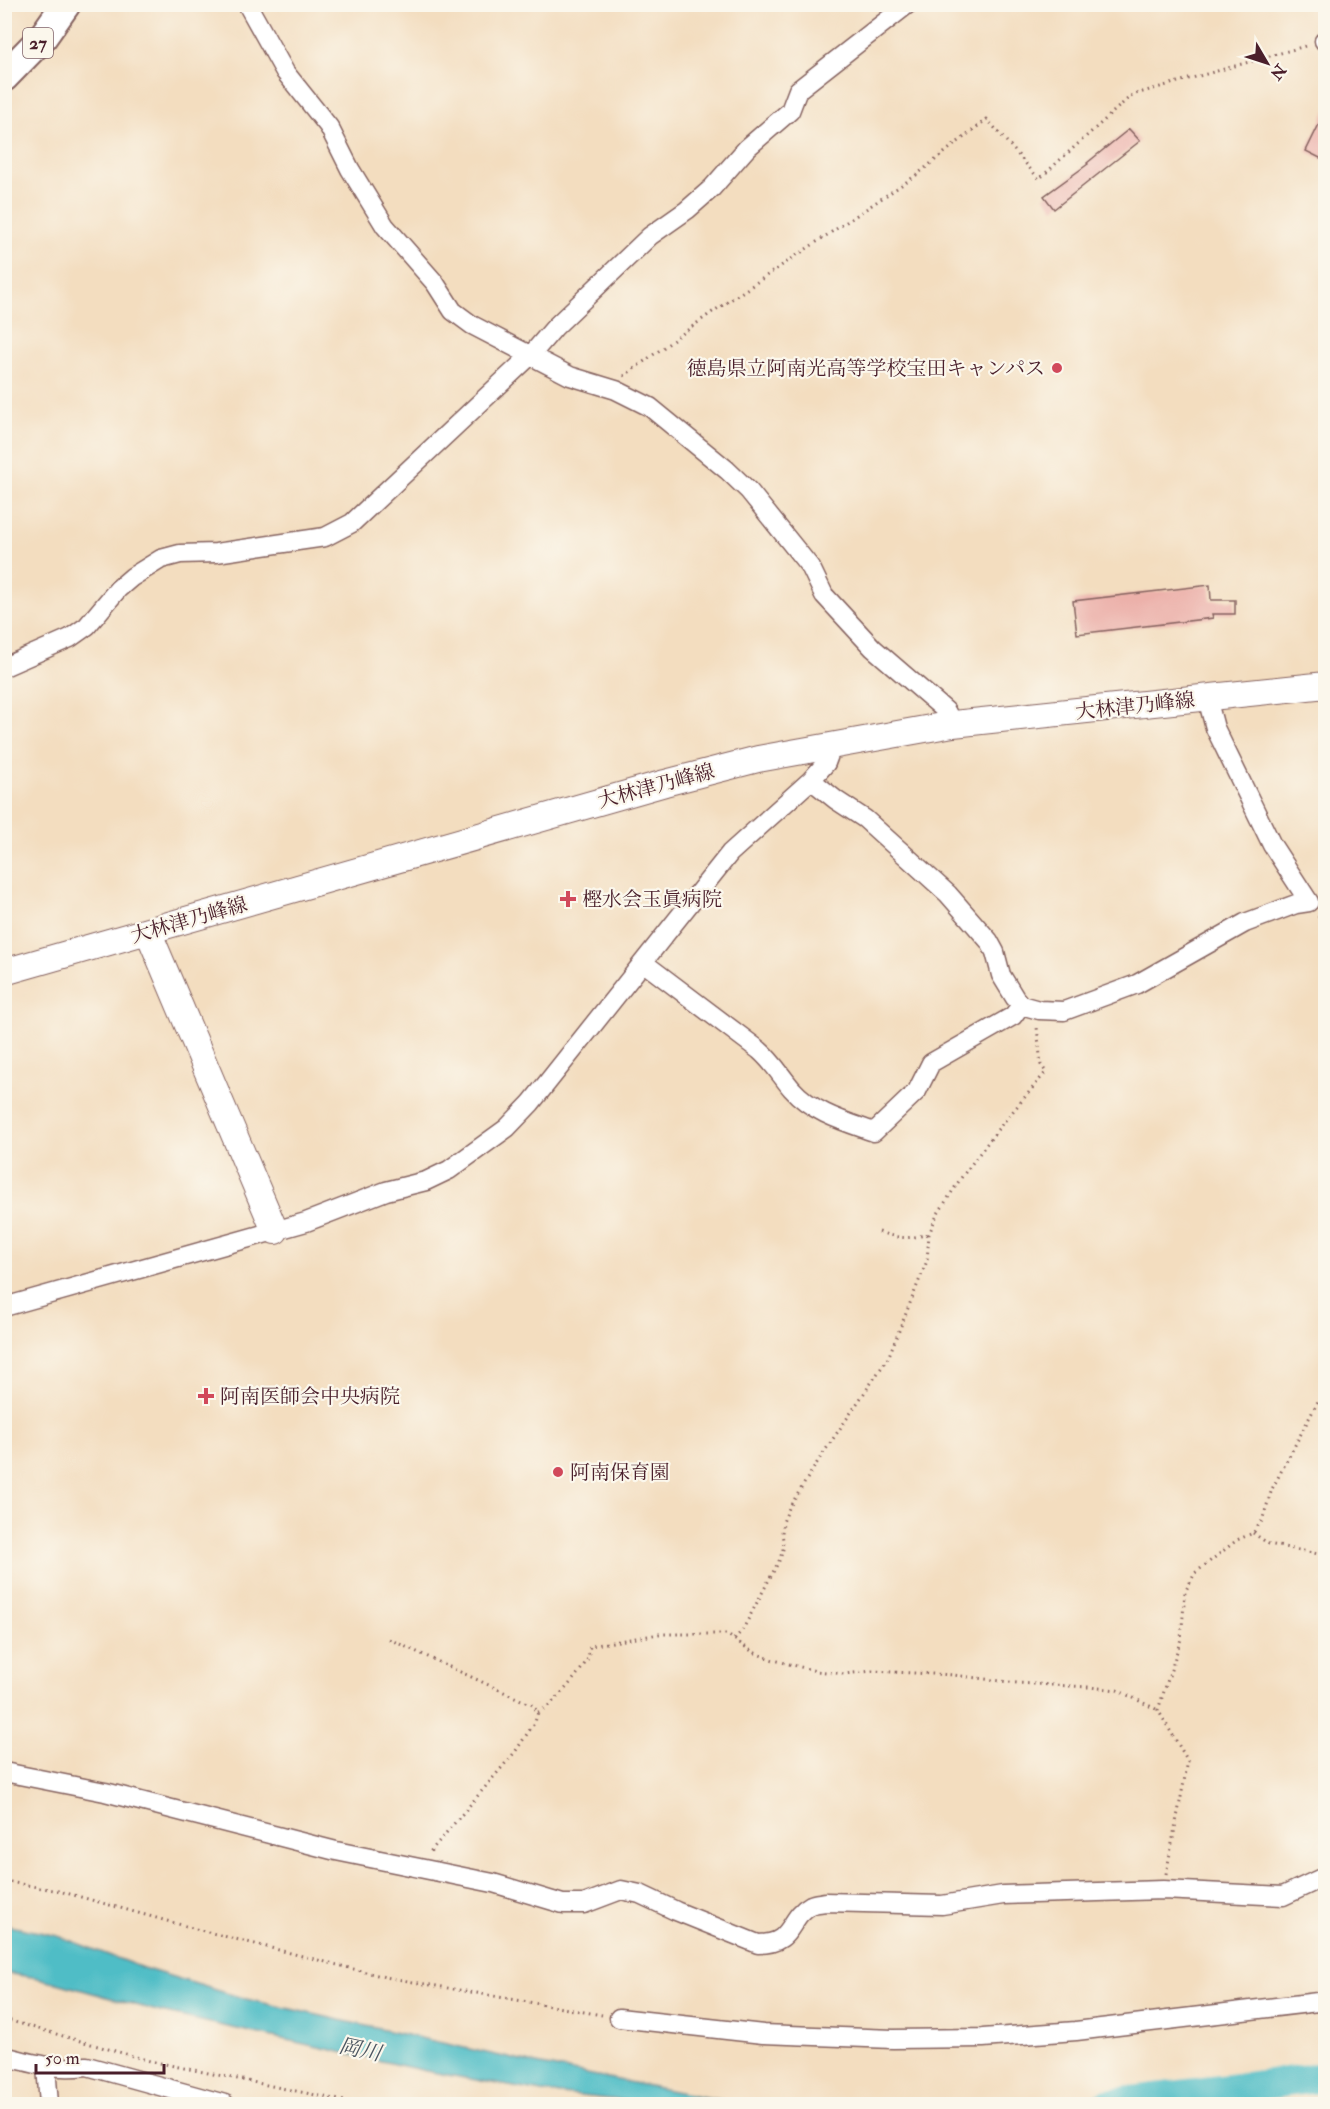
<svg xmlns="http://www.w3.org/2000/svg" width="1330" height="2109" viewBox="0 0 1330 2109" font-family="'IM FELL Double Pica','Noto Serif JP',serif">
	<rect width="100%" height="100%" fill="#fbf7ec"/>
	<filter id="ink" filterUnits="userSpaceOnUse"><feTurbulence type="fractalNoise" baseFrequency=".0167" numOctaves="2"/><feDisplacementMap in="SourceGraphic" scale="12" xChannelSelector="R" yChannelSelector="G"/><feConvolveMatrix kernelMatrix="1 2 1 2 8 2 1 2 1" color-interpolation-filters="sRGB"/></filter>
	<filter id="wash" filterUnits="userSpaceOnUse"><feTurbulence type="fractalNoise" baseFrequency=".008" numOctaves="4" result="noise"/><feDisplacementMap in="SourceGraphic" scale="24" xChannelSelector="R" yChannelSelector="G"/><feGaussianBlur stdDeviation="1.35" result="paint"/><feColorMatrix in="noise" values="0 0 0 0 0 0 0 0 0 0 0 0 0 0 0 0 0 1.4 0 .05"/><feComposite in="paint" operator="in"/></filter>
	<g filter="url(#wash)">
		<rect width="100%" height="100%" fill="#f3ddbf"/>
		<!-- water -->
		<path fill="#4fbdc6" stroke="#4c6e78" stroke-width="1.5" d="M5,1925L58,1936L143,1968L246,1999L531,2063L740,2104H658L542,2092L426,2071L161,2012L39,1978L5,1973Z"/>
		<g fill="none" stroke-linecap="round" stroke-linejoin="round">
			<!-- river -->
			<path stroke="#4fbdc6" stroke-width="30" d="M1107,2104L1326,2077"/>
		</g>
		<g id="blocks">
			<!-- building -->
			<path fill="#ecb1aa" d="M1326,110V161L1306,151Z
				M1129,129L1140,141L1054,209L1044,196L1088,164L1087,163Z
				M1210,585L1211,600H1235V614H1212L1213,618L1077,634L1073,601Z"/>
		</g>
	</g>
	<g filter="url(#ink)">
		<use href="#blocks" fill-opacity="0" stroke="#85625f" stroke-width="1.5"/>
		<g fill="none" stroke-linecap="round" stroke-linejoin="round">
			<defs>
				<path id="street" d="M247,4L285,72L329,127L350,169L385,226L435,283L453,311L472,325L570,376L616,390L650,407L727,470L749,491L811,568L824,595L873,648L946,711L953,724
					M1324,41H1326
					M4,667L70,638L87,626L118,589L132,577L161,559L180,554L216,553L325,537L352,523L531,355L555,327L650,236L687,210L712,188L747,148L790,111L798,90L908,4
					M811,780L836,800L865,819L948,894L989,941L995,952L1001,975L1015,998L1021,1005L1039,1010L1064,1011L1137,984L1245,923L1296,904L1309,902L1272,845L1215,728L1207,698
					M644,963L759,1050C773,1062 781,1076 792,1089C813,1113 846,1122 874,1132L917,1091L931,1063L1013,1016L1021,1005
					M4,1307L306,1222L386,1191L426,1181L449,1170L507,1128L531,1103L730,853L811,780L826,763L833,744
					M4,1772L105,1792L336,1851L493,1883L563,1904H584L621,1890L640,1894L676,1911L758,1944C795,1944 787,1918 811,1905C815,1903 821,1903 825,1902L942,1905L1003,1895L1163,1890L1283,1896L1326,1876
					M619,2018L763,2034L893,2039L983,2038L1076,2031L1326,2001
					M4,2056C34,2064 56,2070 87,2066L225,2104
					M46,2067L49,2104"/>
				<path id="secondary" d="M148,931L275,1231
					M4,972L665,783L758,759L953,724L1326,685"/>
				<path id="primary" d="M4,77L42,38L66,4"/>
			</defs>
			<!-- street casing -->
			<use href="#street" stroke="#85625f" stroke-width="21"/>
			<!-- secondary casing -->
			<use href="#secondary" stroke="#85625f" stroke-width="28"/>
			<!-- primary casing -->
			<use href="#primary" stroke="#85625f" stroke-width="32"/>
			<!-- path -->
			<path stroke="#85625f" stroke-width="3" stroke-dasharray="1.5 4.5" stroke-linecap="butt" d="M624,376L711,313L915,176L987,119L1039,179L1132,95L1309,45
				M1318,916L1326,927
				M879,1232C899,1239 909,1239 929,1234
				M1253,1533L1269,1544L1318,1554H1326
				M389,1639L532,1705L538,1712L535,1722L515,1752L429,1853
				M734,1639L742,1631L780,1559L784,1546L782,1533L783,1522L789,1508L820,1458L888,1358L927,1261L929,1234L937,1215L961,1178L998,1129L1046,1072L1041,1065L1037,1027
				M538,1712C551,1708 580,1673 587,1660C589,1657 589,1651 590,1646L659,1634H726L753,1652L770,1659L816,1671L844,1674L872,1671L954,1675L1017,1683L1089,1687L1117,1690L1158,1710
				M1166,1874L1188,1761L1158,1710L1181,1639L1185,1592L1195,1573L1237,1540L1253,1533L1262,1521L1272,1489L1326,1386
				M4,1881L59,1891L196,1929L385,1977L602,2015
				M4,2019L150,2061L359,2104"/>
			<!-- street -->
			<use href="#street" stroke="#fff" stroke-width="18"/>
			<!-- secondary -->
			<use href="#secondary" stroke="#fff" stroke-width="26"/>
			<!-- primary -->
			<use href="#primary" stroke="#fff" stroke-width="28"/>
		</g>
	</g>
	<!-- markers -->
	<g fill="#d1495b" stroke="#fbf7ec" stroke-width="2">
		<circle cx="1057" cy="368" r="6"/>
		<path d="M565 890h6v6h6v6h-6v6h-6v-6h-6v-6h6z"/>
		<path d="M203 1387h6v6h6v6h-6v6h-6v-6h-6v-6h6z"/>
		<circle cx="558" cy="1472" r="6"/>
	</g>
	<g text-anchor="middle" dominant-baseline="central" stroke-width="4.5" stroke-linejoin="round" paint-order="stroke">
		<!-- shield labels -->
		<rect fill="#fbf7ec" stroke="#7f6065" stroke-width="1.5" x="23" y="28" width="30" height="30" rx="4.5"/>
		<g font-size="18" font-weight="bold" fill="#4a1f2b">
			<text x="38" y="43">27</text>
		</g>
		<!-- poi labels -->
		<g font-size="20" fill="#4a1f2b" stroke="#fbf7ec" text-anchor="start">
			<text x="1045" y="368" text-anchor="end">徳島県立阿南光高等学校宝田キャンパス</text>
			<text x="582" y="899">樫水会玉眞病院</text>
			<text x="220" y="1396">阿南医師会中央病院</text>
			<text x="570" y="1472">阿南保育園</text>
		</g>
		<!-- street labels -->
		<g font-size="20" fill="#4a1f2b" stroke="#fbf7ec">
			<text transform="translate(1135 706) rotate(-6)">大林津乃峰線</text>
			<text transform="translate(656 786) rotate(-15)">大林津乃峰線</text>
			<text transform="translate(189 920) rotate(-16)">大林津乃峰線</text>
		</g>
		<!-- water labels -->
		<g font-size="21" font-style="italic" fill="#4c5661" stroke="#fbf7ec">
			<text transform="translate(360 2050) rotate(12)">岡川</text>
		</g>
	</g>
	<!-- margin -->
	<rect width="1330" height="2109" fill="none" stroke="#fbf7ec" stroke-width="24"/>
	<!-- north arrow -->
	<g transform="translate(1267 63) rotate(129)" stroke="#fbf7ec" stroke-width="4.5" paint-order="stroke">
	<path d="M0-4.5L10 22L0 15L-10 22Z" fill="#4a1f2b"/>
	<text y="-9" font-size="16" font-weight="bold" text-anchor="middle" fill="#4a1f2b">N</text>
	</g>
	<!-- scale -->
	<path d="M36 2064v9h128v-9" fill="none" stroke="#4a1f2b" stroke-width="3"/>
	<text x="45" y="2064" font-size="18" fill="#4a1f2b" stroke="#fbf7ec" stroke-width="4.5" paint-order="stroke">50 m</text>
</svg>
